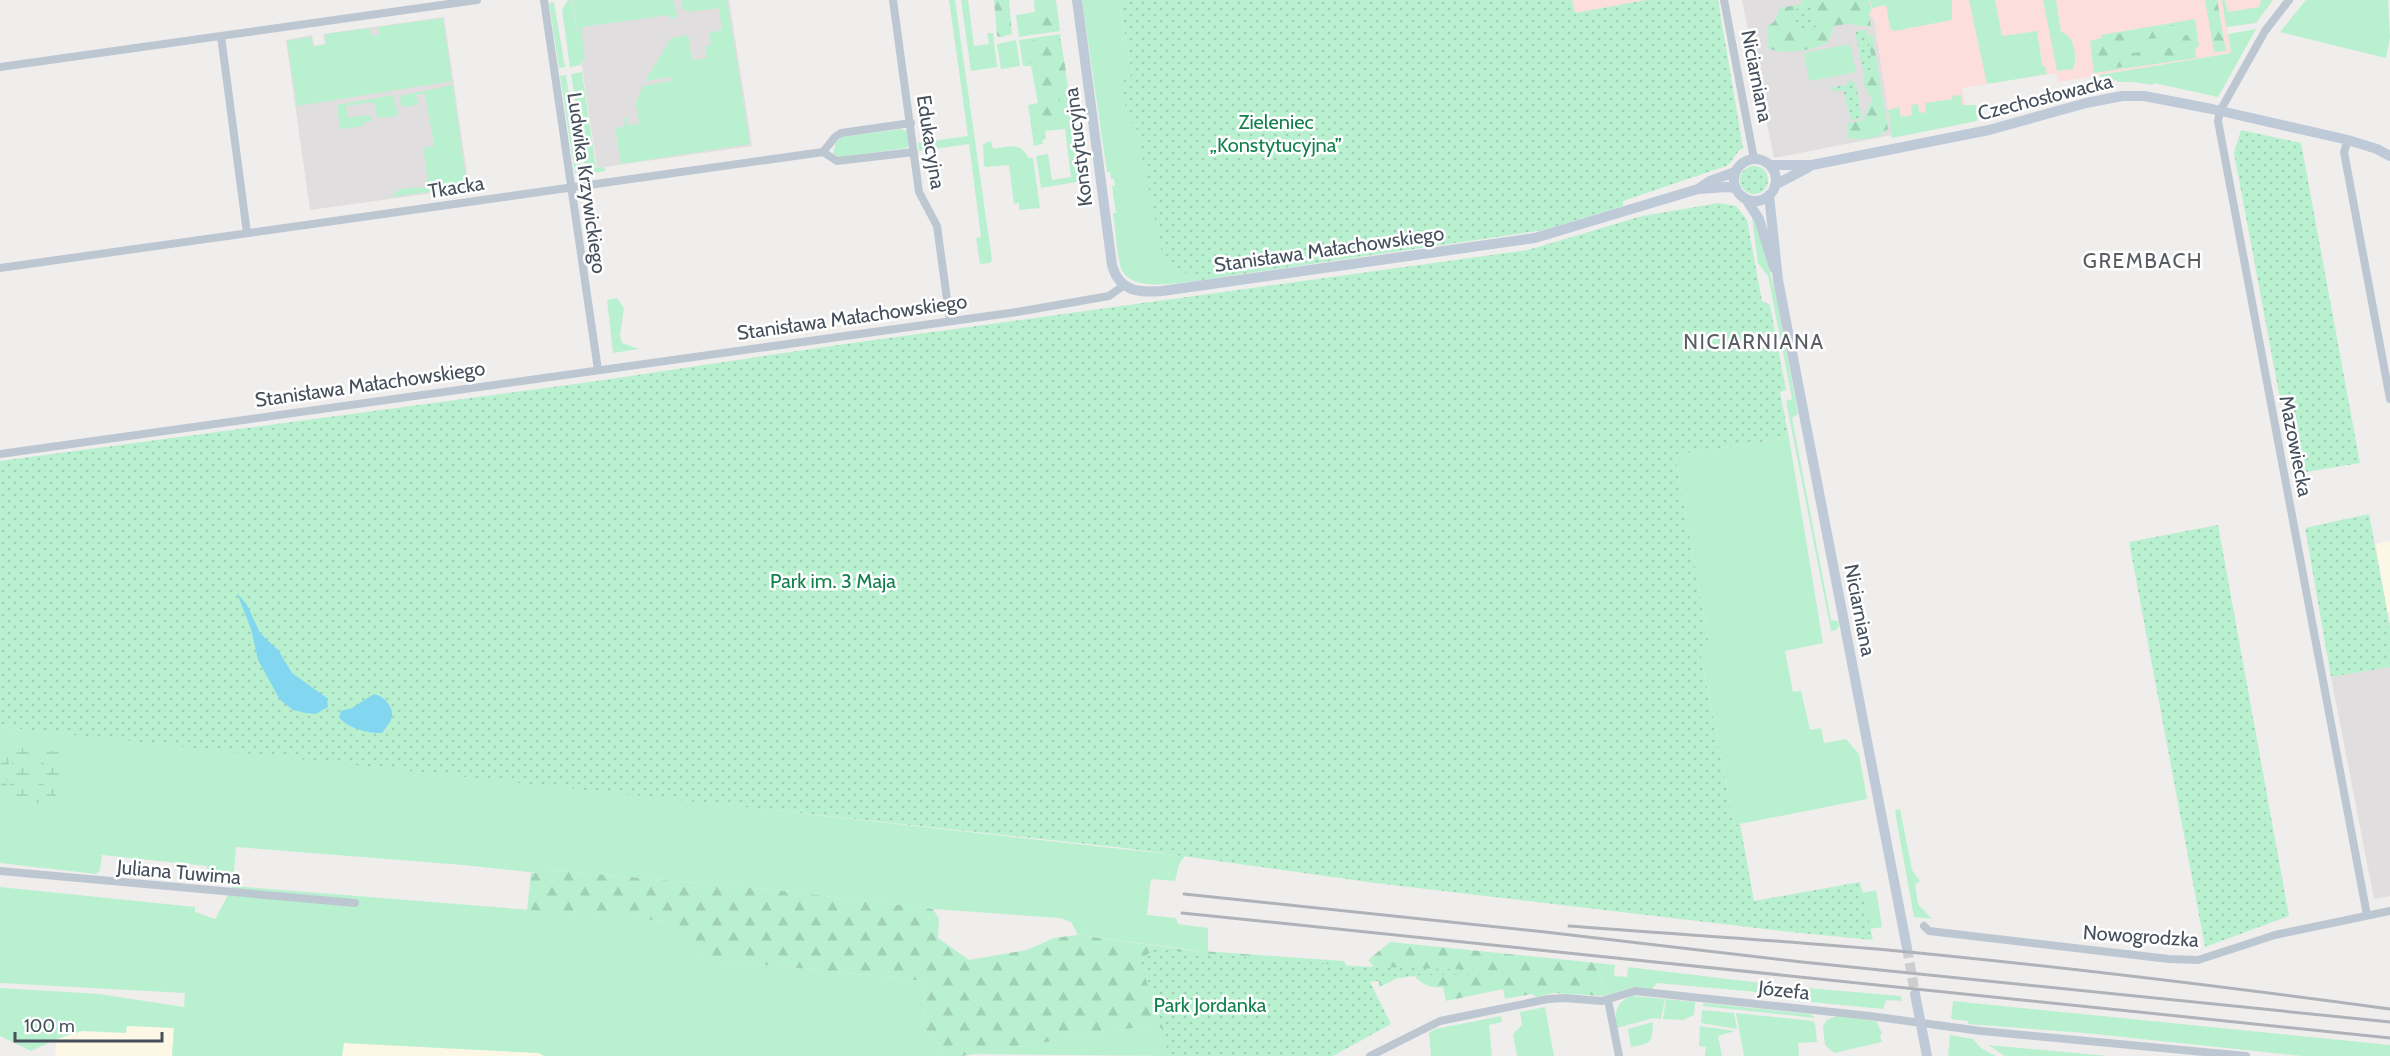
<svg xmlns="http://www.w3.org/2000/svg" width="2390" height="1056" viewBox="0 0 2390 1056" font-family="Cabin,sans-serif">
	<defs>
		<pattern id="forest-firs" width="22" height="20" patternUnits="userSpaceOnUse" patternTransform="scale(1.5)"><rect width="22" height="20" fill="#b9f1d0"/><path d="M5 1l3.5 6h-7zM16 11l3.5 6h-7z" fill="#a0d0b5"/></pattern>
		<pattern id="wetland-marsh" width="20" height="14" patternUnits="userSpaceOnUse" patternTransform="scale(1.5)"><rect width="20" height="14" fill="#b9f1d0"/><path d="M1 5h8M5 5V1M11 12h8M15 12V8" fill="none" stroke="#a0d0b5"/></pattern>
		<pattern id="park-dots" width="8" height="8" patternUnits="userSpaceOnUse" patternTransform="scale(1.5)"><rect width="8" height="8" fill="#b9f1d0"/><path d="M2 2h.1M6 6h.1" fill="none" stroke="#a0d0b5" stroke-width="1.8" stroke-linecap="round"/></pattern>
	</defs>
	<rect width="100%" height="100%" fill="#f0eded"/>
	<!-- commercial -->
	<path fill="#fdf7e5" d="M2390,541V612L2387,613L2376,544Z
		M174,1020L172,1056H55L57,1039L89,1029Z
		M343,1043L539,1053L544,1056H342Z"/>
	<!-- education -->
	<path fill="#e1dedf" d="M572,0H729L752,146L597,168Z
		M1742,0H1839L1874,18L1892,135L1774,158Z
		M444,17L469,188L310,210L286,40L312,35L314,46L325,44L323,34Z
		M2390,667V896L2374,899L2331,677Z"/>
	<!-- medical -->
	<path fill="#fcdfdc" d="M1572,0H1646L1574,13Z
		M1839,0H2273L2256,23L2227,27L2231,53L2058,82L2056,73L1962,88L1968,117L1892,135L1874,18Z"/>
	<!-- grass -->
	<path fill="#b9f1d0" d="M568,0H572L579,48L573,0H673L677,16L671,20L669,15L581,27L585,60L581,61V65L570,67L562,10Z
		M681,0H727L750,144L621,164L615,128L625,126L624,118L627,117L629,125L639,124L636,103L643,86L671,81V77L645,81L671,38L688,35L692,60L707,58L705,46L711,45L709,33L722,30L719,8L688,12L682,8Z
		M949,0H955L992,260L990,263L980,264L976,238L981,237L969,144L919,151L918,143L968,136Z
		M961,0H968L974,46L989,44L987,33H993L997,67L971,71Z
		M1034,0H1056L1060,31L1019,37L1016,15L1035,12Z
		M1082,0H1119L1132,74L1128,119L1136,127L1202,280C1182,282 1130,294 1121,268C1116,252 1116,231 1113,213H1116L1112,186H1115L1114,179H1111L1110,172H1107Z
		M1870,0H1952V20L1894,31L1890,28L1886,5L1872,8Z
		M1969,0H1995L2002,36L2037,31L2042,65L2045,67L2047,74L1987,84Z
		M2043,0H2056L2061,32C2074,35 2078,57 2073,69L2057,71Z
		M2222,0H2225L2228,12L2259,7L2261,0H2273L2256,23L2226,27Z
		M2306,0H2388L2390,37L2386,58L2280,32Z
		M554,2L565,67L559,68L549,3Z
		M443,18L452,81L297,106L287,41L311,37L313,47L326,44L325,34L370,28L371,36L379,35L378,27Z
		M2195,19L2199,46L2195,48L2196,58L2094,73L2090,41L2101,38V35Z
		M2256,29L2218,97L2154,83L2153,85L2133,82H2117V80L2101,85L2100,75L2231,53L2228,34Z
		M1060,34L1082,181L1041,188L1036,156L1048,154L1052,180L1071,177L1065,129L1045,131L1046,139L1042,140L1043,144L1034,146L1028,105L1038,103L1031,66H1023L1019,40Z
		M1016,40L1020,66L1001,69L997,44Z
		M1850,44L1856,72L1809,81L1804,53Z
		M582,72L596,168L604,167L605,171L586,174L571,74Z
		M566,75L581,170L575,173L560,76Z
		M453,85L467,187L391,197C399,186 414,188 426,188L428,181L423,148L434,146L425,94L416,95L418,105L401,107L400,96Z
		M393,95L398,116L377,118L375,106L372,102L346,106L348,118L367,115L372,117V121L364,122V126L340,129L337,105Z
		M1961,95L1962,105H1976L1978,113L1977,121L1892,138L1888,110L1899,107L1901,117L1912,115L1911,105L1918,104L1919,113L1926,112L1925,103L1953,99L1952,96Z
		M901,129L907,131L910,144L907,148L840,157L833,154L836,142L842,137Z
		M991,141L993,149C1007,147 1022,141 1028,158H1033L1040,208L1019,210V203L1014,204L1009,165L986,167L984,165L983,144Z
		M1752,218H1755L1776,295L1798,414L1792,418L1831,620L1838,621L1839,626L1836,630L1831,631L1786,401L1792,399L1768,276L1758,263Z
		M617,298L624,308L620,335L622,343L639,349L613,353L607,300Z
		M1789,438L1823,643L1785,651L1793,692L1801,691L1810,730L1821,728L1824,743L1846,739L1859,754L1867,799L1734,825L1700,651L1710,649L1675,455Z
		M0,727L402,769L1185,856L1179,864L1175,881L1151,879L1147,915L1176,918L1178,924L1208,928V952L1078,935L1071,922L1060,918L933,909L767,889L538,869V873L463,865L236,847L233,882L206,879L207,866L102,855L100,870L96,874L0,863Z
		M1900,809L1912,870L1920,881L1915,884L1918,904L1932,919L1914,917L1897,823L1895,810Z
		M233,886L679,922L697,958L926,981L922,1029L938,1043L944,1056H544L539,1053L344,1043L342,1056H172L174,1028L127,1026L126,1033L82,1031L57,1039L31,1051L0,1036V988L99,994L184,1007L185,993L0,983V887L195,907V912L215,919Z
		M1876,890L1882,927L1870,929L1827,900Z
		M1597,963L1615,965L1614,976L1627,977L1628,967L1795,987L1901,996L1902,1001L1886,1000L1883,1009L1759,997L1757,992L1657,983L1652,989L1633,987L1605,996Z
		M1632,996L1665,999L1661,1019L1653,1018L1617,1028C1614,1013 1616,1001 1632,996Z
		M1666,999L1695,1002L1694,1015L1683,1020L1663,1019Z
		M1953,1001L2390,1045V1056H2302L2085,1033L1968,1024V1021L1951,1019Z
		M1704,1003L1810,1014L1816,1018L1702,1006Z
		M1545,1007L1554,1056H1517L1513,1034L1522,1025L1520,1012Z
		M1702,1010L1734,1013L1737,1029L1701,1023Z
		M1736,1013L1813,1021L1815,1023L1817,1042L1798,1043L1799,1056H1744Z
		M1501,1016L1502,1022L1489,1025L1492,1056H1431L1429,1033L1435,1029Z
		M1836,1016L1876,1021L1882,1033L1880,1036L1882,1042L1834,1053L1825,1045L1823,1026L1827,1020Z
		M1653,1022C1652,1043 1652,1043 1631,1047L1628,1029Z
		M1156,1024L1164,1031L1171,1056L973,1054Z
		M1700,1026L1735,1031L1718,1036L1722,1056H1705L1706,1047L1699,1046Z
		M1950,1035L1973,1039L1981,1048L1996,1056H1948Z
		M1988,1045L2108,1056H2005Z"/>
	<!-- forest -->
	<path fill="url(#forest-firs)" d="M994,0H1009L1012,34L1001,37L997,36Z
		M1039,0H1053L1056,30L1026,33V27L1042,18Z
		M1802,0H1869L1872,11L1869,13L1871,27L1846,24L1834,26L1827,43C1811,51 1783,55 1767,48L1768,26L1774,22L1780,8L1802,4Z
		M2205,0H2217L2226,51L2214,52Z
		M2185,23L2191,24L2188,31C2168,38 2149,39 2128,41L2124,45L2127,49L2126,54L2180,46L2184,36L2192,33L2196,34C2197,42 2194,52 2187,57L2101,70L2096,62L2094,47L2104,36Z
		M1872,33L1888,129C1880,138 1859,142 1848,137V123L1863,120L1872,99L1863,84L1865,39Z
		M1057,36L1060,39C1062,52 1067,68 1066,81C1066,87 1060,92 1060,99C1060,119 1059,128 1035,130L1031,112L1032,108L1039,107L1042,99L1033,63H1026L1023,42Z
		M538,869L767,889L933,909L939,919L938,938L969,960L1027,950L1054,938L1078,935L1188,950L1344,961L1356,981L1164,1031L1156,1024L962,1056H944L938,1043L922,1029L926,981L696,958L678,922L527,910L531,873H538Z
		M1390,942L1597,963L1605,996L1554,993L1536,997L1532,994L1505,999L1503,989L1446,1001L1443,987C1428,989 1419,983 1411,971L1380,987L1376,970L1368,960Z"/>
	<!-- wetland -->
	<path fill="url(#wetland-marsh)" d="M0,744L11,746L5,800H0Z
		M14,747L33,750L27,801L8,800Z
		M43,749L62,752L55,805L36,803Z"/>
	<!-- park -->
	<path fill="url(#park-dots)" d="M1119,0H1572L1575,13L1646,0H1718L1743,148C1737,150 1733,162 1726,166L1623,201V206L1544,230L1202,280L1164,263L1136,127L1128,119L1121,83L1132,74Z
		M1811,6L1816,27L1795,31L1791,10Z
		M1866,29L1874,69L1863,71L1855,32Z
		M1850,80L1856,84L1862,118L1851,120L1843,90L1833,92L1832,87L1846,85Z
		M2241,130L2301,143L2360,463L2294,474L2234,153Z
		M1740 180a14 14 0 1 1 28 0a14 14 0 1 1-28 0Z
		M1719,203L1736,206L1747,220L1762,301L1770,305L1786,390L1780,392L1789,438L1675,455L1710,649L1700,651L1734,825L1740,824L1754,901L1860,882L1873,940L1800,933L1375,883L1125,848L0,727V461L597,381L838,345L1528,250L1642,216Z
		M2369,514L2390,626V667L2331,677L2305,528Z
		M2218,525L2289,916L2205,947L2129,542Z
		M1155,949L1353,966L1576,973L1421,975L1370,982L1391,1024L1333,1056H1168L1164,1031L1139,960Z"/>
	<!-- water -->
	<path fill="#83d6f0" d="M237,593L247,605L260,633L278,650L292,673L327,698L328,707L316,714L306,713L293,710L280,700L258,660L251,629Z
		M374,694C384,696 396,709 391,720C389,724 385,729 382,733C370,734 346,728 339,717L341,711L352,708Z"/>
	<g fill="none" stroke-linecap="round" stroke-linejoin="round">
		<!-- secondary-tunnel -->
		<path stroke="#ceced0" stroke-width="10" stroke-dasharray="10 5" stroke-linecap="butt" d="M1907,948L1915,994"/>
		<!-- street -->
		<path stroke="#bdc7d1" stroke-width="8" d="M544,0L598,370
			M893,0L919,192L937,226L950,321
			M1724,0L1754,159
			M2289,0L2265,31L2220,111L2218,121L2367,915
			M221,36L247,233
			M0,67L477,0
			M2348,140L2344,152L2390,399
			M823,152L835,137L841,133L911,123
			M0,268L823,152L837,161L914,152
			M0,454L1017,312L1109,296L1123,286
			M0,871L355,903
			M1924,926L1929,931L2169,959L2198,960L2275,935L2390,911
			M1608,1000L1619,1056
			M1370,1056L1440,1021L1548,999L1565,998L1602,1001L1635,991L1870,1016L1981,1031L2246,1056"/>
		<!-- secondary -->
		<path stroke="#bfcad8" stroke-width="10" d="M1077,0L1112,265C1119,291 1138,293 1162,291L1535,238L1698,189L1710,181L1735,172
			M1734 180a21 21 0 1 1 42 0a21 21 0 1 1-42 0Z
			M1770,165H1812L1989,130L2086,103L2122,96H2144L2212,109L2348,140L2377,149L2390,156
			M1775,185L1809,167
			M1698,189L1727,187L1736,188
			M1769,195L1778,280L1907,948
			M1746,199L1759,219L1774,268
			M1915,994L1927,1056"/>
		<!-- rail -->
		<path stroke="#afb2b8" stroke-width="3" d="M1184,894L1545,932L1802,962L2390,1022
			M1182,913L2390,1038
			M1569,926C1672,934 1774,940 1877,949C2048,965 2219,986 2390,1009"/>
	</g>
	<g text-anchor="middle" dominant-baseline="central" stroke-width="5" stroke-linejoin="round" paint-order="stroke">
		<!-- street labels -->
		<g font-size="20" fill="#45505c" stroke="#fff">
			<text transform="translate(1757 76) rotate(79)">Niciarniana</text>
			<text transform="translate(2045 97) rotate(-14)">Czechosłowacka</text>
			<text transform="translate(931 142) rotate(81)">Edukacyjna</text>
			<text transform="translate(1078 147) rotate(-97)">Konstytucyjna</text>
			<text transform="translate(587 183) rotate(82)">Ludwika Krzywickiego</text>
			<text transform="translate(456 187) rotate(-9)">Tkacka</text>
			<text transform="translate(1329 249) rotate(-8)">Stanisława Małachowskiego</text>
			<text transform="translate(852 317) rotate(-8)">Stanisława Małachowskiego</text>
			<text transform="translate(370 384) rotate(-8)">Stanisława Małachowskiego</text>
			<text transform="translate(2296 446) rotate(79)">Mazowiecka</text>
			<text transform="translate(1860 610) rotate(79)">Niciarniana</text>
			<text transform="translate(179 872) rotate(5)">Juliana Tuwima</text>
			<text transform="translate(2141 936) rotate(4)">Nowogrodzka</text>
			<text transform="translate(1784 990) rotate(6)">Józefa</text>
		</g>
		<!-- park labels -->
		<g font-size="20" fill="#12814d" stroke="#fff">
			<text x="1276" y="122">Zieleniec<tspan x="1276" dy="23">„Konstytucyjna”</tspan></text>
			<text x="833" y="581">Park im. 3 Maja</text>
			<text x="1210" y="1005">Park Jordanka</text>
		</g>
		<!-- neighbourhood labels -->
		<g font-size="21" letter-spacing="1.5" fill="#5a5e63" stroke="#fff">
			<text x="2143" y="260">GREMBACH</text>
			<text x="1754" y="341">NICIARNIANA</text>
		</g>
	</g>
	<!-- scale -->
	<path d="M15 1032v9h147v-9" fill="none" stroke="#45505c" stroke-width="3"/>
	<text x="24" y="1032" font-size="18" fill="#45505c" stroke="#ffffff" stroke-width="4.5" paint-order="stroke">100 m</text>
</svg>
